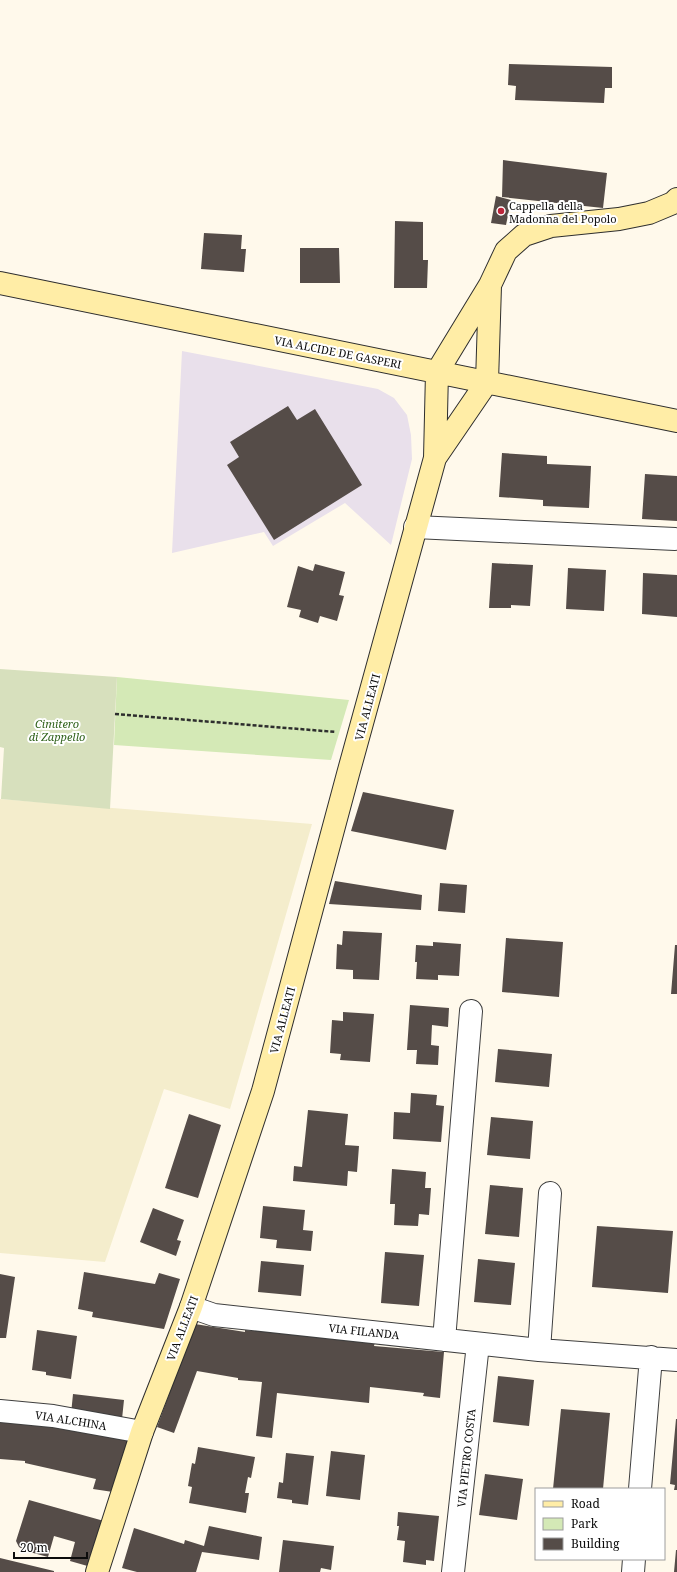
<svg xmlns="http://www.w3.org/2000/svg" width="677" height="1572" viewBox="0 0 677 1572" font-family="'Noto Serif',serif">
	<rect width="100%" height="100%" fill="#fff9eb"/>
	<!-- industrial -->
	<path fill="#e9e0eb" d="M182,351L378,389L394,398L407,415L411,435L412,459L391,545L345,503L273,546L264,532L172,553Z"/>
	<!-- farmland -->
	<path fill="#f4edcc" d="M0,799L312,824L230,1109L164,1089L105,1262L0,1253Z"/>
	<!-- green -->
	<path fill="#d4e9b6" d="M117,677L349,700L331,760L114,745Z"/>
	<!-- cemetery -->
	<path fill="#d7e0bd" d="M0,669L117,677L110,809L1,799L4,748L0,747Z"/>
	<!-- building -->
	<path fill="#554c48" d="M509,64L612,67V88H605L604,103L515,100L516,86L508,85Z
		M503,160L607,173L603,208L502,197Z
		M496,196L511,200L506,225L491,223Z
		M395,221L423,222V260H428L427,288H394Z
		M204,233L242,235L241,249H246L244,272L201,269Z
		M300,248H339L340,283H300Z
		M288,406L297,420L315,409L362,485L274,540L227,465L239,457L230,442Z
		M502,453L547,456V464L591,466L589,508L543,506V500L499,497Z
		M645,474L677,476V521L642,519Z
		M492,563L533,565L530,606L511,605V608H489Z
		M315,564L345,572L339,595L344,596L337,621L320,616L318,623L299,617L301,610L287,607L298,566L313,571Z
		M568,568L606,570L604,611L566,609Z
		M643,573L677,575V617L642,614Z
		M363,792L454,810L446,850L351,831Z
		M335,881L422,895L421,910L329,904Z
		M440,883L467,885L465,913L438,911Z
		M343,931L382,933L379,980L353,979V970L336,969L337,944L342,945Z
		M506,938L563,942L559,997L502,992Z
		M433,942L461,944L459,976L438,975V980L416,979L417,962H415L416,945L433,946Z
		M675,945H677V994H671Z
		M410,1005L449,1008L448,1027L432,1025L431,1045L439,1046L438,1065L416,1064L417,1050H407Z
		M343,1012L374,1014L370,1062L340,1060L341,1054L330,1053L332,1020L343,1021Z
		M498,1049L552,1054L549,1087L495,1082Z
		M411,1093L437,1095L436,1105L444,1106L441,1142L393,1139L394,1112L410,1113Z
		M308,1110L348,1114L345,1145L359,1146L357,1172L348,1171L347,1186L293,1181L294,1166L302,1167Z
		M189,1114L221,1125L198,1198L165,1188Z
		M491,1117L533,1121L530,1159L487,1155Z
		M392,1169L426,1172L425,1188H431L429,1215L419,1214L418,1226L394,1225L395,1204H390Z
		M490,1185L523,1188L519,1237L485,1234Z
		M263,1206L305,1210L303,1230L313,1231L311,1251L276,1248L277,1240L260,1238Z
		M153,1208L184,1220L177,1240L181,1241L176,1256L140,1242Z
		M597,1226L673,1231L668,1293L592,1287Z
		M385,1252L424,1255L419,1306L381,1303Z
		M478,1259L515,1263L511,1305L474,1302Z
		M261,1261L304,1265L301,1296L258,1292Z
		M84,1272L155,1284L159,1273L180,1279L164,1329L92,1317L93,1312L78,1309Z
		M0,1274L15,1277L6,1338H0Z
		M195,1324L245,1332V1330L375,1342L374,1346L444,1352L440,1398L423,1396L424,1393L370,1387L369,1403L277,1393L272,1438L256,1436L262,1382L238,1380V1378L197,1371L174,1433L157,1427Z
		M37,1330L77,1336L71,1379L46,1375V1372L32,1370Z
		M498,1376L534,1380L529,1426L493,1422Z
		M73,1394L124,1400L122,1419L71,1414Z
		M561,1409L610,1413L603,1489H553Z
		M0,1418L129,1437L113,1492L93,1489L96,1479L25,1463V1461L0,1459Z
		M676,1419H677V1490H674L675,1485L670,1484Z
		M198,1447L255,1457L251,1478L248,1477L245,1493H249L246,1513L189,1503L192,1487L188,1486L192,1463L195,1464Z
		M331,1451L365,1455L360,1500L326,1496Z
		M286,1453L314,1456L308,1505L292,1503V1500L277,1498L279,1482L283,1483Z
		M485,1474L523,1479L517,1520L479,1515Z
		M29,1500L104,1521L91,1567L70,1561L75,1542L54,1536L48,1557L26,1551L19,1547L16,1541Z
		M398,1512L439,1516L434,1561L426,1560V1565L403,1562L405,1541L397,1540L399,1526H397Z
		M209,1526L262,1537L259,1560L202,1552L196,1572H137L122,1568L134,1528L184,1544L185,1540L204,1546Z
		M283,1540L334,1546L331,1570L321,1568L320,1572H279Z
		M676,1550H677V1572H674Z
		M0,1558L54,1571V1572H0Z"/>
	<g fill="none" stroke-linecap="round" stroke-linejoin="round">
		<defs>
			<path id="street" d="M415,527L675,539
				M191,1307L214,1315L539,1350L677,1360
				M444,1340L471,1011
				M539,1350L550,1193
				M0,1411L53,1416L142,1432
				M640,1489L651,1357
				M453,1572L478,1344
				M633,1572L634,1559"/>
			<path id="secondary" d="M0,283L677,421
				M435,458L487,382L490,286
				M97,1572L142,1432L191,1307L263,1091L348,774L435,458L437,372L490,285L506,251L524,235L551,226L619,219L649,213L673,203L677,199"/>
		</defs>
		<!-- street casing -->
		<use href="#street" stroke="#3f3f3f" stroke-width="24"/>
		<!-- secondary casing -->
		<use href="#secondary" stroke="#2e2e2e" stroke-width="24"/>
		<!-- path -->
		<path stroke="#2e2e2e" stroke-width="2.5" stroke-dasharray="4 2" stroke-linecap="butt" d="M115,714L336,732"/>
		<!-- street -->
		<use href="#street" stroke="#fff" stroke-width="22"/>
		<!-- secondary -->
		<use href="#secondary" stroke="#ffeda6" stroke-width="22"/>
	</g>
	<!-- markers -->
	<circle fill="#bb2539" stroke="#fff" stroke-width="1.5" cx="501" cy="211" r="4"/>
	<g text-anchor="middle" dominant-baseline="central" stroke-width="4" stroke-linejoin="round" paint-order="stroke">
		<!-- poi labels -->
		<g font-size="11" fill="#0c0c0c" stroke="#fff" text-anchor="start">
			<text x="509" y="205">Cappella della<tspan x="509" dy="13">Madonna del Popolo</tspan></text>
		</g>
		<!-- street labels -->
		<g font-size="11" fill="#0c0c0c" stroke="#fff">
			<text transform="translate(338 352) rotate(11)">VIA ALCIDE DE GASPERI</text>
			<text transform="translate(367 707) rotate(-75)">VIA ALLEATI</text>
			<text transform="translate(282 1020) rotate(-75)">VIA ALLEATI</text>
			<text transform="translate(182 1328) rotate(-69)">VIA ALLEATI</text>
			<text transform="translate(364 1331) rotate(6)">VIA FILANDA</text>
			<text transform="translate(71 1420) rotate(9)">VIA ALCHINA</text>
			<text transform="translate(466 1458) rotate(-84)">VIA PIETRO COSTA</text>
		</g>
		<!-- park labels -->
		<g font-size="11" font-style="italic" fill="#31631d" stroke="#fff">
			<text x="57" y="723">Cimitero<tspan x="57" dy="13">di Zappello</tspan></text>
		</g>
	</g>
	<!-- legend -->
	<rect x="535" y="1488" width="130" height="72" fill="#ffffff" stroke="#9e9e9e"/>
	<rect x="543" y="1501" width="20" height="6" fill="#ffeda6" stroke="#9e9e9e"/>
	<text x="571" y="1508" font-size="12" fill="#0c0c0c">Road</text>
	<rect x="543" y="1518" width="20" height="12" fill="#d4e9b6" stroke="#9e9e9e"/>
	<text x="571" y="1528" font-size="12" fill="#0c0c0c">Park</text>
	<rect x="543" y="1538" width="20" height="12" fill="#554c48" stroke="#9e9e9e"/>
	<text x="571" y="1548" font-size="12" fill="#0c0c0c">Building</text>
	<!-- scale -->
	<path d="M14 1552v6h73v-6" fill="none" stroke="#0c0c0c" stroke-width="2"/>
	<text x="20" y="1552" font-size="12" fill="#0c0c0c" stroke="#ffffff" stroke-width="3" paint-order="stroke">20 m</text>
</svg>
